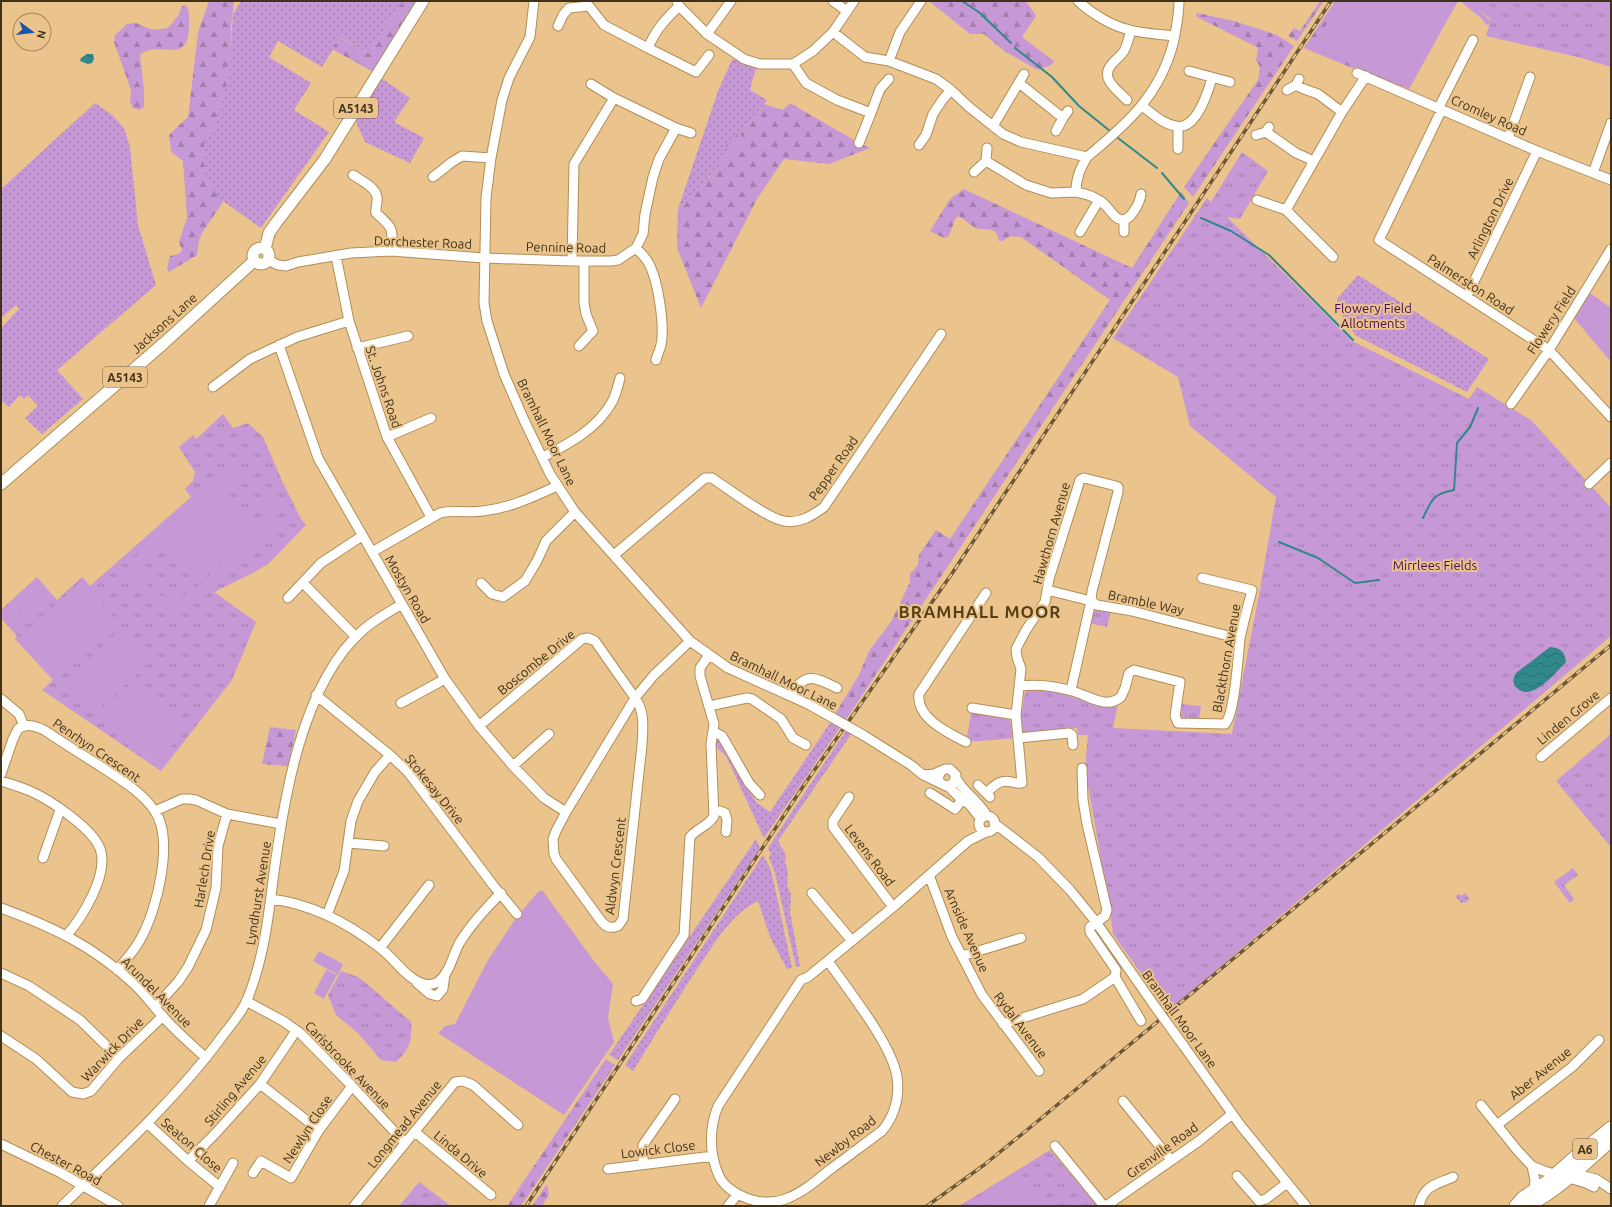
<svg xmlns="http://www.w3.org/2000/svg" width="1612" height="1207" viewBox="0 0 1612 1207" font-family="Ubuntu,sans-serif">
	<defs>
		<pattern id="grass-dots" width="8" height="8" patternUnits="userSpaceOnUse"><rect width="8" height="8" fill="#c698d6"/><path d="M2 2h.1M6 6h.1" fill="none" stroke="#a27dad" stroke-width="1.8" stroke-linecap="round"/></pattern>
		<pattern id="forest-firs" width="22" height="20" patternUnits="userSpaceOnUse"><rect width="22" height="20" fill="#c698d6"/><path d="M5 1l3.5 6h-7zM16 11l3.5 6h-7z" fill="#a27dad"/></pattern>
		<pattern id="park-tufts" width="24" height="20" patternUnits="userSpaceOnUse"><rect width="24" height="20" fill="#c698d6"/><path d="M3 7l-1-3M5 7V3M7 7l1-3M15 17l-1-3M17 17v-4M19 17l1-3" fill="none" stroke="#a27dad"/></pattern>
		<pattern id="water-waves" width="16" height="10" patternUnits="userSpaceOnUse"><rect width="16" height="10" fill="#31888a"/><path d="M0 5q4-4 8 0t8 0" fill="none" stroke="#2b7070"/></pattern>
	</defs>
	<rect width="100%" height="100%" fill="#eac48c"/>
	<!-- grass -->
	<path fill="url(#grass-dots)" d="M241,1H403L368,54L341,37L322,67L278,41L269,57L311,83L294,110L329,132L261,228L203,187L201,144L229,70L233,14Z
		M744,59L760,64L755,71L750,90L767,100L741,133L742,141L678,209L718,91L732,60Z
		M381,78L410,98L394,122L424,138L410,163L365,142L356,122Z
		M95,103L113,116L124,128L130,147L138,225L156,285L57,370L83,399L42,434L25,418L38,406L28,395L24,399L20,395L9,407L1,400V328L19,309L16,305L1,318V189Z
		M1358,275L1489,359L1467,392L1355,335L1337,308V299Z
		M832,720L841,726L764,838L726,756L715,746L717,739L719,738L756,802L770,812Z
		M847,729L852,733L778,841L786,855L785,862L788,872L787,885L791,895L790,912L800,966L796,967L775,873L769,857L771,854L768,848Z
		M756,839L760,848L618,1060L609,1055Z
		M763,855L770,868L773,879L792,968L787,969L770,937L758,901C730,914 714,945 697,969C675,1003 654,1037 633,1071L625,1065Z
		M1465,893L1470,899L1465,903L1463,902L1461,903L1455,896L1459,894L1461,896Z"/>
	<!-- forest -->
	<path fill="url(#forest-firs)" d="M209,1H234L231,27L230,72L215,125L204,141V177L223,202L202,233L199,241L197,255L169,272L167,268L170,256L179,254L182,250L179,242L187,218L183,161L171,152L169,135L188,117L198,33Z
		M403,1H423L377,74L332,49L340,37L368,54Z
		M929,1H1026L1036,16L1022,37L1054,61L1051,65L1038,70L1004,51L984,34H970Z
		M1320,1H1324L1297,41L1288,36L1294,28L1300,31Z
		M1335,1H1350L1403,83L1401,88L1304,48Z
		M1460,1H1469L1490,20V24L1486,25L1482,19Z
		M186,5C190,12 189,19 189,26C189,68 156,38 140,55L144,90V107L139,110L133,108L130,101L131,90L114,42L115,35L127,24L136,23L153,30L168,28L178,16L182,6Z
		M1197,13L1234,21L1277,35L1294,46L1193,197L1184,187L1258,80L1260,67L1256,60L1258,50L1257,47L1199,18L1196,16Z
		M790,103L859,143L870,148L829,164L784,159L757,199L701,308L677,248L678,209L742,141L741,133L764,104L783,110Z
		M964,189L1132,268L1181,192L1189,203L845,721L835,714L859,675L869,651L891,622L910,582V574L918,565L919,555L936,530L950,539L1110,300L1021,237L1011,236L1002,241H999C996,224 986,232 976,228C970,225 965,220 959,216L955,219L949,236L944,238L930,231L950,199Z
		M270,727L296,730L288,766L262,764Z
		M606,1059L615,1065L521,1206H507Z
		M547,1184L549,1195L542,1206H532Z"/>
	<!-- park -->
	<path fill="url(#park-tufts)" d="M1467,1H1611V67L1582,58L1486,36L1491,19Z
		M737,134L743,142L733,152L724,147Z
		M1242,152L1268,171L1240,219L1227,217L1352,341L1469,399L1477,387L1531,420L1611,508V636L1168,1011L1113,934L1110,910L1085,768L1088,735H1078L1077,728L1028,733L1018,738L966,742L972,708L1010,720L1012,734L1018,738L1025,692C1040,683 1074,699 1089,702C1099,703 1109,703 1118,704L1113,728L1232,734L1259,595L1276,497L1190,426L1178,377L1113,338L1207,198L1211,202Z
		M223,414L233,428L248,423L263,437L283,483L301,519L306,525L269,563L253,573L214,592L256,622L232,680L161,771L42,690L53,680L15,639L17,636L1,618V610L37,577L57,600L82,577L90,586L191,497L185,489L193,481L195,472L179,447L193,435L196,439Z
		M1098,608L1111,611L1107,627L1089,623L1092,610L1097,611Z
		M1182,704L1201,706L1199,720L1184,719L1181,717Z
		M1611,734V847L1556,781Z
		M1573,868L1578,875L1564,885L1574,899L1570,903L1554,882Z
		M341,971L358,977L367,984L411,1022C412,1042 410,1049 396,1062L381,1060L358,1033L336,1015L328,995Z
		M1050,1150L1098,1206H959Z
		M419,1182L451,1206H399Z"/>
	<!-- pitch -->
	<path fill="#c698d6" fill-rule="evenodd" d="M1343,1H1458L1409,89L1311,47Z
		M1590,293L1611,308V362L1574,318Z
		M234,474C267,472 284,504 269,532C252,552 229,568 209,585C204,590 197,599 191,602C189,602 185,604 182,605C142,617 119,572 146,542L214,483L225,477ZM237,483C261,482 274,508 262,528C244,544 226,560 209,576C201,582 194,591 185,595C159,605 131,582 146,555C149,549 156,545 161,540L198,583L259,530L223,488L228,484Z
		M36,579L54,600L44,609L26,588Z
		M82,581L116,620L53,677L18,638Z
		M23,590L42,611L32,620L13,599Z
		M10,604L26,623L17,631L1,613Z
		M123,627L153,659L97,711L68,678Z
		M131,685L186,726L159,762L104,721Z
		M542,890L594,961L613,984L608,1018L614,1042L564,1115L438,1033L445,1026L455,1024L488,960L516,918L538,892Z
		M319,951L343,964L338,975L313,961Z
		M326,970L337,975L324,999L314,993Z
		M1019,1176L1045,1206H984Z"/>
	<!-- water -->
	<path fill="url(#water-waves)" d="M87,54H93L94,59L92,63L88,64L80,61L81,58Z
		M1550,647C1561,648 1565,652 1566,662C1555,673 1531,704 1516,687C1512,682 1513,679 1516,673Z"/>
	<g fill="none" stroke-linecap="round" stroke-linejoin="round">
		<!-- stream -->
		<path stroke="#31888a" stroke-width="2" d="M962,1L980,13L1011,43
			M1015,48L1052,77L1079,106L1110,131
			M1118,138L1157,168
			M1162,173L1184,199
			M1201,218L1231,231L1269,255L1353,340
			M1423,518C1432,499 1433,494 1454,490L1457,443L1470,427L1478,408
			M1279,542L1318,558L1355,583L1379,580"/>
		<defs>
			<path id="minor" d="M534,1L530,37L509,78L502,100L491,158L486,198L484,303L487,321L504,374L524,420L550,474L575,512L690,641L728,668L808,704L833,718
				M677,1L679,6L707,34L744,59L760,64H793L813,51L833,32L854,1
				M833,1L847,11
				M1078,1C1092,14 1112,26 1130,30C1145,34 1160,34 1175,36
				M558,26L563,15L569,8L589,6L604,25L648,48C656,29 665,20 679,6
				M833,32L865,57L889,61L936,79L951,90L969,107L1003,134L1021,142L1087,157C1127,124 1159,96 1173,44C1176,30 1179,15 1179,1
				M707,34L731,1
				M648,48L696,72L709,55
				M889,61L900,32L921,1
				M793,64L806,83L837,100L871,113L880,89L889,79
				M1189,71L1230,82
				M1357,73L1537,151L1611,180
				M1019,83L1063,118
				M591,84L614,98
				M1296,85L1304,89L1318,94L1342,112
				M1287,90L1296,85L1299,79
				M1127,100C1117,90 1100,79 1111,65C1115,60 1120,57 1124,51C1127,45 1129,37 1131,31
				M1142,106C1153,114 1163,124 1176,126C1196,131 1208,92 1212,78
				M1439,107L1473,40
				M1442,109L1379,240L1549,350L1611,417
				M993,126L1024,74
				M1056,131L1063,118L1068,111
				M1266,132L1296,153L1314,161
				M1256,135L1266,132L1269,127
				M1508,138L1530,77
				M859,143L871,113
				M919,145L926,135L933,114L943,99L951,90
				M987,148L986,161L1026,185L1051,193L1076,192
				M1178,149V127
				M1087,157C1080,169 1076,178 1076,192C1087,194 1098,197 1106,206C1110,210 1114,217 1119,219C1130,224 1140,202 1141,194
				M974,172L986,161
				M1593,173L1611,123
				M353,175C360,180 376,187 377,197C378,203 375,208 376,213C394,229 393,228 391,251
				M433,177L452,162L462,156L491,158
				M1257,200L1286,210
				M1080,232L1099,200
				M1124,232V220
				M636,248C640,252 645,257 648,262C658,279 665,326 661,345C660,350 657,355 656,360
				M336,256L349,321L387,437L431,517
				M1333,257L1286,210L1342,112L1366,76
				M268,260L278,265L286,266L298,262L351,253L391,251L484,258L572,261H611L618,260L636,248L643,234L645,214L653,177L659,159L676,128
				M572,261L574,164L614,98L676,128L691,133
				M1467,296L1537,151
				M279,345L318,458L445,679L479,726L513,766L544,798L566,812
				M579,346L593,331L586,314L584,303V261
				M357,348L408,336
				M213,387L250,359L297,337L349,321
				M1511,404L1549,350L1611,249
				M387,437L431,418
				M543,457C570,443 597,429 612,402C616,395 618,386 620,378
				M1589,484L1611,463
				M372,552L440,513C454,510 469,513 483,511C510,508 533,497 557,486
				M614,555L705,478H712C727,488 768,519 784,521C799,524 812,516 824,507L941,334
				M303,583L356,637
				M481,583L492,594L503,597L525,581L537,561L546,541L575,512
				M1047,590L1091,601L1097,605L1132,611L1240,639
				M288,598L321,563L362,536
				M1020,686C1037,684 1055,686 1072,691C1088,695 1106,710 1121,697L1125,688L1129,673L1134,670L1180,682L1175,716L1178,723L1225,724C1235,714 1238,656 1240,639C1243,623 1248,606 1252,590L1202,578
				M316,695L390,755L408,772L493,885L517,914
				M790,696C805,671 815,677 837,688
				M1,699L19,714L24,726
				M401,703L445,679
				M709,706L747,698L752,699L781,719L793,738L806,745
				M972,708L1016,715L1021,669L1017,657L1016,649L1026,630L1045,602L1049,579L1080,480L1084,478L1116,486L1118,487V492L1092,591L1091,601L1071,690
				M1016,715L1018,738L1069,733L1072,735L1073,745
				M479,726L582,639L588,638L595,641L635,698C645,711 643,729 642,745L623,919L618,926C610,929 606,927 601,921L556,859L554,854L553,839L556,831L566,812L635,698L654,675L690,641
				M714,732L722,736L749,783L760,795
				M863,735L911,765L923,775L940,783
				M966,742C948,733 916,718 919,694L986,593
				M1541,757L1611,698
				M513,766L549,734
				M1082,768L1083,800L1087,824L1107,910L1105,916L1090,927V932L1116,970L1115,977L1141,1021
				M1,774L13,739L18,729C27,723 35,726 44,730C62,742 81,754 100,766C119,779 141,791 154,810C175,838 157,910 141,938C135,950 126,960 117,970
				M923,775L934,774L945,769H950L956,775L953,784L946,786L940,783L938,777L941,772
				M956,778C964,793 979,801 987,816
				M1,781C11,784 21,787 30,791C49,799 97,831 101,852C107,877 83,916 67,935
				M978,785L990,797
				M948,786L962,800L969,804L981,819
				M930,793L955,809L967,793
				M986,793C995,785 1000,779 1012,782C1016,783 1018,784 1022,783L1018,738
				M849,797L833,821V827L893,907
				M155,811L182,799H189L196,800L227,814L281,824
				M714,811H720L725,813L727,820L726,832
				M979 824a8 8 0 1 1 16 0a8 8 0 1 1-16 0Z
				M994,823L1038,857L1070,890L1096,922L1154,1005
				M349,843L384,846
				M43,858L60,810
				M929,875L952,937L982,995L1039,1071
				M812,893L852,941
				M271,899C311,904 348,923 380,948C394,958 405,977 421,983C427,985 433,985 438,982C450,973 453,954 460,942C472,923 485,909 501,893
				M1,908C53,927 93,946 134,984C146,995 155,1009 167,1021C179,1034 193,1046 206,1058
				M327,915L344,871L351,821L358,801L375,772L390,755
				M380,948L429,885
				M962,956L1021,938
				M828,961C847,989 892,1044 897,1077C900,1098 895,1115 882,1131C864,1144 846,1158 828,1171C816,1181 803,1192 788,1198C774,1204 757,1203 744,1197C735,1194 723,1185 719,1176C709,1154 709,1128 718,1106L801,980L808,977L893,907L968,841L986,832
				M1,973L29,986L80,1020L119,1058
				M417,983L430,994L437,996L443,989L445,974
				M246,1001L283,1021L300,1033L352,1086L405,1143
				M636,1001L642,999L684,935L690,837C697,828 709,826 714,816L711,744L714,724L700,676V668L709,655
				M155,1007L178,982L188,967L206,930L216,888L218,846L227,814
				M1003,1024L1083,999L1115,977
				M1,1036L36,1059L72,1092L83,1094L91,1091L119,1058L163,1016
				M1183,1045L1241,1126L1306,1206
				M260,1084L319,1130
				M1123,1101L1171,1160
				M1481,1105L1517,1150L1532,1166L1544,1171L1586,1183L1594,1187
				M147,1123L188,1161L220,1187
				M1497,1125L1572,1067L1599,1040
				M415,1132L491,1195
				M1,1144L61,1173L118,1206
				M1055,1146L1104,1206
				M188,1161L215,1134L260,1084L296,1031
				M643,1164V1145L675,1099
				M1532,1166L1535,1180L1534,1190
				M608,1169L713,1156
				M253,1173L261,1161L291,1178L319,1130L352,1086
				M1571,1173L1596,1179L1611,1189
				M1237,1176L1259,1201L1266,1199L1287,1183
				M62,1206C116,1154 176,1099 221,1038C230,1026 241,1014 247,1000C263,961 268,921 273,880C283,803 301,684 363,630C374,620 389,612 402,604
				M209,1206L233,1163
				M354,1206L455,1082L463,1081L473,1085L518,1125
				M728,1206L737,1195
				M1106,1206L1199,1141L1232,1114
				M1419,1206C1424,1185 1435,1185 1453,1177"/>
			<path id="major" d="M253 256a8 8 0 1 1 16 0a8 8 0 1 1-16 0Z
				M265,249L269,233L276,223L325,159L423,1
				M1,484L164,343L254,261"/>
			<path id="highway" d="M1516,1206L1523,1198L1546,1183L1572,1160L1611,1128
				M1524,1206C1549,1199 1590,1158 1611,1140"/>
		</defs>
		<!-- minor casing -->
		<use href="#minor" stroke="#b28d56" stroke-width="11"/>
		<!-- major casing -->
		<use href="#major" stroke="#b28d56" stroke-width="13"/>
		<!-- highway casing -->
		<use href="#highway" stroke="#b28d56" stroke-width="15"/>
		<!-- minor -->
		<use href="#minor" stroke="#fff" stroke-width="9"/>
		<!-- major -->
		<use href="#major" stroke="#fff" stroke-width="11"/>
		<!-- highway -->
		<use href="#highway" stroke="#fff" stroke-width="13"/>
		<defs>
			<path id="rail" d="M526,1206L804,785L951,575L1331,1
				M927,1206L984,1165L1027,1130L1611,645"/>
		</defs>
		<!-- rail casing -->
		<use href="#rail" stroke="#6c5737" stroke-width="3.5"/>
		<!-- rail -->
		<use href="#rail" stroke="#eac48c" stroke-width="2" stroke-dasharray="6" stroke-linecap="butt"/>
		<defs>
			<path id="minor-bridge" d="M833,718L863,735
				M1154,1005L1183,1045"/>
		</defs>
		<!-- minor-bridge casing -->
		<use href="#minor-bridge" stroke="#b28d56" stroke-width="11" stroke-linecap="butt"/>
		<!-- minor-bridge -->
		<use href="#minor-bridge" stroke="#fff" stroke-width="9"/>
	</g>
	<g text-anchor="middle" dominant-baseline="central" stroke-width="4" stroke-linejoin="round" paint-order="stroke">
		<!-- shield labels -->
		<g fill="#eac48c" stroke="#735d3c" stroke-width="1">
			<rect x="334" y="98" width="44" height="20" rx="3"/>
			<rect x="103" y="367" width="44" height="20" rx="3"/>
			<rect x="1573" y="1139" width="24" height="20" rx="3"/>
		</g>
		<g font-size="12" font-weight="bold" fill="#40311a">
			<text x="356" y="108">A5143</text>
			<text x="125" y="377">A5143</text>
			<text x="1585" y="1149">A6</text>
		</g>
		<!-- street labels -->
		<g font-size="13" fill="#40311a" stroke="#eac48c">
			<text transform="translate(1489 115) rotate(24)">Cromley Road</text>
			<text transform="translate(1490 218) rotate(-64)">Arlington Drive</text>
			<text transform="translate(423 242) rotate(2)">Dorchester Road</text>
			<text transform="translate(566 247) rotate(1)">Pennine Road</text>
			<text transform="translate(1471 284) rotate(33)">Palmerston Road</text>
			<text transform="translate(1551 320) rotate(-57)">Flowery Field</text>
			<text transform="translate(164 323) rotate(-42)">Jacksons Lane</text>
			<text transform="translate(384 387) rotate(71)">St. Johns Road</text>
			<text transform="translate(547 432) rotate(64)">Bramhall Moor Lane</text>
			<text transform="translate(833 468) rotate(-55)">Pepper Road</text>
			<text transform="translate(1051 533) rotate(-74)">Hawthorn Avenue</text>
			<text transform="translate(408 589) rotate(60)">Mostyn Road</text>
			<text transform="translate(1146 602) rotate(12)">Bramble Way</text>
			<text transform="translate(1226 658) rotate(-80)">Blackthorn Avenue</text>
			<text transform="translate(536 662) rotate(-39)">Boscombe Drive</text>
			<text transform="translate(784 680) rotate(26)">Bramhall Moor Lane</text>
			<text transform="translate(1568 717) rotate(-40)">Linden Grove</text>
			<text transform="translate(97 750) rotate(34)">Penrhyn Crescent</text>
			<text transform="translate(435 789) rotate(51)">Stokesay Drive</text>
			<text transform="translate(870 855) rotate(53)">Levens Road</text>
			<text transform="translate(615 866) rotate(-83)">Aldwyn Crescent</text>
			<text transform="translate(204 869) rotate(-81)">Harlech Drive</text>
			<text transform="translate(258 893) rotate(-81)">Lyndhurst Avenue</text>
			<text transform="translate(967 930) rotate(66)">Arnside Avenue</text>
			<text transform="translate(157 992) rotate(45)">Arundel Avenue</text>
			<text transform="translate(1180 1019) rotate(54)">Bramhall Moor Lane</text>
			<text transform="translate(1021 1025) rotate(53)">Rydal Avenue</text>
			<text transform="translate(112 1049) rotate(-46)">Warwick Drive</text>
			<text transform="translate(348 1065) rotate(46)">Carisbrooke Avenue</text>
			<text transform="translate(1540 1073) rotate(-39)">Aber Avenue</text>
			<text transform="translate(235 1090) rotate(-50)">Stirling Avenue</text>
			<text transform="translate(404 1124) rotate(-51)">Longmead Avenue</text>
			<text transform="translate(307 1129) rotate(-57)">Newlyn Close</text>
			<text transform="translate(845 1141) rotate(-38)">Newby Road</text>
			<text transform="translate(192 1145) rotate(41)">Seaton Close</text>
			<text transform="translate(658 1149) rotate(-7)">Lowick Close</text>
			<text transform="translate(1162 1150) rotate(-36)">Grenville Road</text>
			<text transform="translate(461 1154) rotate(40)">Linda Drive</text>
			<text transform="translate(66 1163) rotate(28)">Chester Road</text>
		</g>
		<!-- park labels -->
		<g font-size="13" fill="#460a57" stroke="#eac48c">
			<text x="1373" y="308">Flowery Field<tspan x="1373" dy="15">Allotments</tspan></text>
			<text x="1435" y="565">Mirrlees Fields</text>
		</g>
		<!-- district labels -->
		<g font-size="17" font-weight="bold" letter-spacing="1" fill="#593f14" stroke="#eac48c">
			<text x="980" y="611">BRAMHALL MOOR</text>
		</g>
	</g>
	<!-- border -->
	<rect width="1612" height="1207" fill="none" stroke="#40311a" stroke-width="4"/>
	<!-- north arrow -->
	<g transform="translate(32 32) rotate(105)"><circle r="19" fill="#eac48c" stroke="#a6895e"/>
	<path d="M0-3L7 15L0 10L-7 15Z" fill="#1756a7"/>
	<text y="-6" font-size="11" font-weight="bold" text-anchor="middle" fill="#40311a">N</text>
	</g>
</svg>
